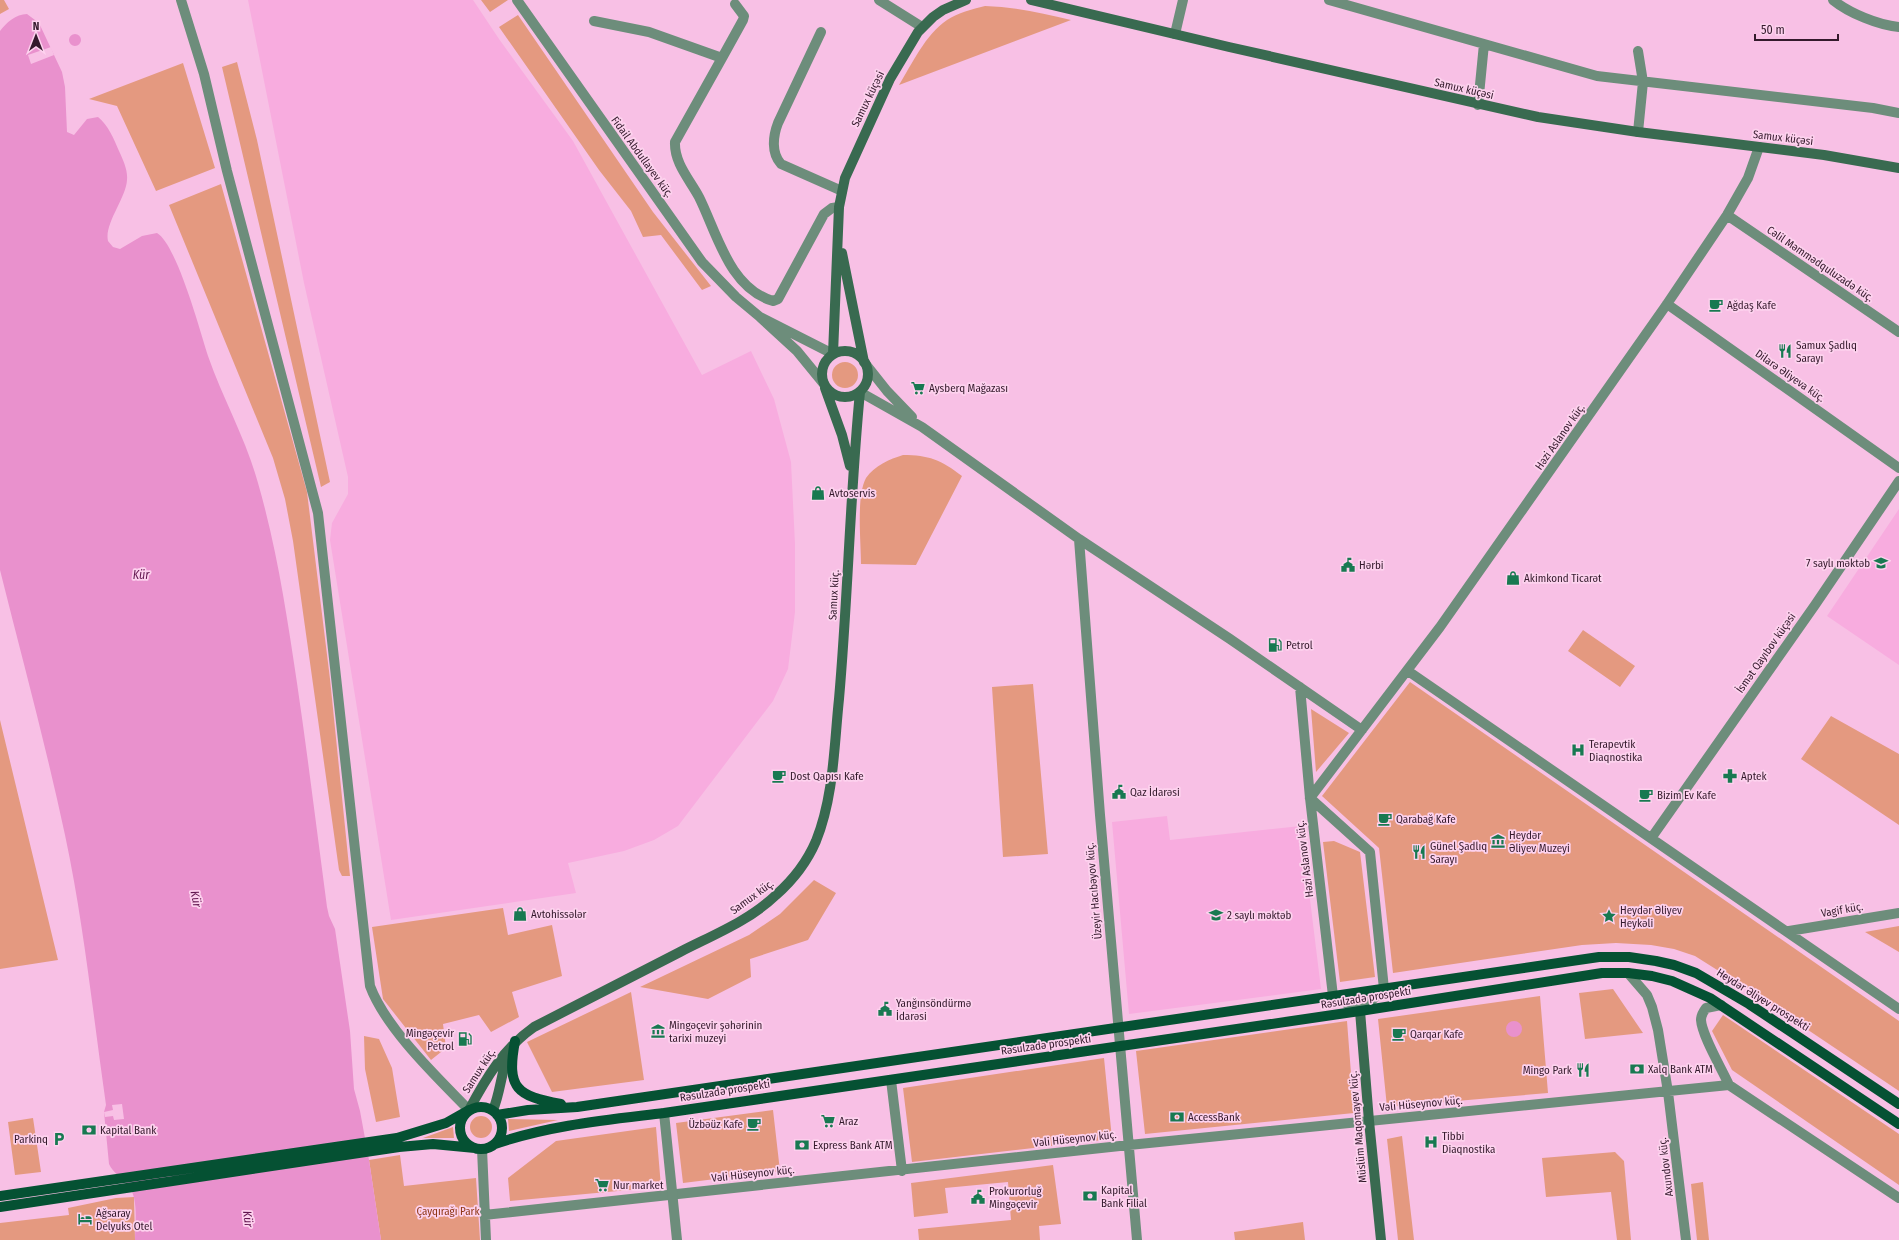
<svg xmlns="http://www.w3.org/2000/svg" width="1899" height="1240" viewBox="0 0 1899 1240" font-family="'Fira Sans Condensed',sans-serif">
	<rect width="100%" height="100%" fill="#f8c0e5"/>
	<!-- built -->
	<path fill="#f8acdf" d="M248,0H473L499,39L573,141L702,375L751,351L774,399L791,462L795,544V612L788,669L773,701L678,826L654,840L624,851L568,863L576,893L391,920L330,540L332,523L348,494V477L304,283Z
		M1899,509V665L1827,616Z
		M1167,816L1170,840L1301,826L1321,989L1129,1014L1112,822Z"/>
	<!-- green -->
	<path fill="#e49980" d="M0,0H4L9,9L0,14Z
		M481,0H508L490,12Z
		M985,6C1015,7 1042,13 1071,20L899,85C912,64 925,35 947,20C958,13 972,9 985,6Z
		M518,15L653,212L711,286L702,290L661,235L643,237L631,211L599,170L499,27Z
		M237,62L257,140L330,482L321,487L222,67Z
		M183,63L215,168L156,191L117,106L89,99Z
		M221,184L307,492L330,679L350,876H342L339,870L293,541L285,499L273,458L169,205Z
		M832 375a13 13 0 1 1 26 0a13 13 0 1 1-26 0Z
		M903,455C929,455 941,460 962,476L916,565L861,564C861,542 856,496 866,478C874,466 890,459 903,455Z
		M1583,630L1635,666L1620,687L1568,651Z
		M1410,682L1899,1021V1091L1741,985L1695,956L1674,949L1651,945L1616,943L1582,945L1393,973L1379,848L1322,796Z
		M1033,684L1048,854L1003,857L992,687Z
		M1311,709L1349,733L1316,772Z
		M1831,716L1899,754V825L1801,759Z
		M0,720L58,960L0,969Z
		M1334,841L1360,852L1375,977L1340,982L1323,842Z
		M814,880L836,893L808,940L750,959L751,977L708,999L640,987L749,935L780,914Z
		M503,908L508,935L552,925L562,976L512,992L519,1017L491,1032L479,1015L443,1024L446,1048L431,1060L383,999L372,927Z
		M1899,926V952L1865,932Z
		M1613,989L1643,1033L1585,1039L1579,993Z
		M631,992L644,1080L552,1092L527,1042Z
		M1540,996L1548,1093L1387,1107L1378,1019Z
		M1723,1015L1899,1134V1185L1732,1070L1712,1031Z
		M1347,1021L1354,1113L1145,1134L1136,1051Z
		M364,1036L379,1039L392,1068L400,1117L376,1122L365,1069Z
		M1104,1058L1112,1139L912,1162L903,1088Z
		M773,1110L780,1171L683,1183L676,1123Z
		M470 1127a11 11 0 1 1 22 0a11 11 0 1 1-22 0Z
		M33,1118L41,1172L15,1175L8,1122Z
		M508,1119L558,1120L509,1131Z
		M453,1127L454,1138H423Z
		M656,1127L661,1187L510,1201L508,1178L556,1141Z
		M1402,1136L1414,1240H1398L1387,1139Z
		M1615,1152L1624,1161L1631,1240H1617L1611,1192L1546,1197L1542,1158Z
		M400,1155L404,1186L476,1178L480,1240H381L369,1160Z
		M1053,1165L1061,1224L1039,1226L1040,1240H919L918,1229L1011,1220L1008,1182L945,1188L948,1213L914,1217L911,1183Z
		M1703,1182L1709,1240H1697L1691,1184Z
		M134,1197L135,1240H0V1223L69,1215L68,1208L116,1198Z
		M1303,1222L1305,1240H1235L1234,1232Z"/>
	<!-- water -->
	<path fill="#e991cd" d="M27,14L39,23L62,72L65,87L67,132L74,135L87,119L98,117C108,125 114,139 119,151C123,160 128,170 127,180C126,198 104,224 108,241L113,247L120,249L142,236L157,233C177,245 200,331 208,356C223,399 246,439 258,483C277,549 287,616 297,683C308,758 317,832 327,907L329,916L335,929L350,1031L354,1089L360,1111L369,1160L381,1240H135C135,1223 139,1198 128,1185C122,1178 113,1173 109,1164L104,1112L106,1105C93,1015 84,924 65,835C46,746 22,658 0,570V31C6,23 16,14 27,14Z
		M69 40a6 6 0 1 1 12 0a6 6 0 1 1-12 0Z
		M1506 1029a8 8 0 1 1 16 0a8 8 0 1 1-16 0Z"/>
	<!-- pier -->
	<path fill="#f8c0e5" d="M51,47L54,55L31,64L28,55Z
		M122,1104L124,1119L114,1120L113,1116L105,1117L104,1112L113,1110L112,1105Z"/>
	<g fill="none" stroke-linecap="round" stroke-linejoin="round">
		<!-- minor -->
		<path stroke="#6d8d7b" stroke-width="10" d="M181,0L204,74L227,171L318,513L370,986C386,1029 437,1077 469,1110
			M879,0L922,27
			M1329,0L1597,76L1873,108L1899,113
			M1833,0C1849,13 1878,25 1899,27
			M594,21L649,32L722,58L675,142C674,163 690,180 699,197C717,233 729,288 773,301L778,299L824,214L832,208L839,207
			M821,32L778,123C773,136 771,153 781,164L842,191
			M1175,34L1183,0
			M722,58L743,20L744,16L735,4
			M1478,105L1484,44
			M1638,132L1643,82L1638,51
			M1727,215L1899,332
			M1667,304L1899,468
			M864,362L887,391L912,417
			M860,392L922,427L1079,539L1230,639L1362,730
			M1079,539L1100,815L1137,1240
			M1408,671L1899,1009
			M1300,687L1310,798L1333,996L1360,1011L1384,989L1370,852L1310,798L1440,627L1667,304L1727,215L1748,178L1759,147
			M1652,837L1815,605L1899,481
			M1789,931L1899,913
			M1628,973L1647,995L1652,1007L1658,1030L1668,1092L1686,1240
			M1721,1005L1706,1008C1703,1012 1701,1015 1701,1020C1702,1036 1722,1069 1729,1085
			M891,1080L902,1171
			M482,1149L486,1240
			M484,1215L1129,1145L1729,1085L1899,1198"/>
		<!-- tertiary -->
		<path stroke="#6d8d7b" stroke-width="10" d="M517,0L702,262L736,297L760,317
			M824,384L797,351L760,317L833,354
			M664,1113L677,1240"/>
		<!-- secondary -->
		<path stroke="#396a50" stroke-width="10" d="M1031,0L1229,47L1538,117L1638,132L1824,155L1899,168
			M842,253L864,362
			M822 374a23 23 0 1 1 46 0a23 23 0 1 1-46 0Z
			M833,354L839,207L845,178L890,79L918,32L933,17L943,10L966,0
			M825,388L842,435L850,466
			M1360,1011L1369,1121L1381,1240
			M469,1110C486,1078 504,1048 534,1027C583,1002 631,977 680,952C713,935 749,921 776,895C793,880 807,862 816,841C834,796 834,746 839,699C848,597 850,494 860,392
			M493,1110C501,1091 501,1070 510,1051"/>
		<!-- primary -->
		<path stroke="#055133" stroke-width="10" d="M515,1041C506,1089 517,1096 561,1104
			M460 1128a21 21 0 1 1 42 0a21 21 0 1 1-42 0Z
			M497,1115L528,1110L577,1107L1599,957H1629L1656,961L1674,965L1696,973L1749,1004L1899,1104
			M495,1144C550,1125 607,1120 664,1113L1360,1011L1602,973H1628L1652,976L1672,981L1710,998L1899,1124
			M0,1196L397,1138L446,1123L469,1110
			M0,1207L399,1147L433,1144L475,1148"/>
	</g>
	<!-- icons -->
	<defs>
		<symbol id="cafe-bare" viewBox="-9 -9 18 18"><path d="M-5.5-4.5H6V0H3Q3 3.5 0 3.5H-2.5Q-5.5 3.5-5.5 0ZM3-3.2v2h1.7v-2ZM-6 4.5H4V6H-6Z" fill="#187951" stroke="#fdd2ee" stroke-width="2.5" paint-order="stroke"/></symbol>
		<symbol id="restaurant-bare" viewBox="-9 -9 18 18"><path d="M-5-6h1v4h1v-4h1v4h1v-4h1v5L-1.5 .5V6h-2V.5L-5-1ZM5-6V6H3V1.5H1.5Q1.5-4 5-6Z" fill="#187951" stroke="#fdd2ee" stroke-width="2.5" paint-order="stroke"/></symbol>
		<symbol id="supermarket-bare" viewBox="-9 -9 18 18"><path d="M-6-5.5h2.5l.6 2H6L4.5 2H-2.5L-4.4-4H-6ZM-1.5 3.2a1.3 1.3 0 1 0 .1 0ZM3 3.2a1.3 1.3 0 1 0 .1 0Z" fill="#187951" stroke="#fdd2ee" stroke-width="2.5" paint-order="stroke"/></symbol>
		<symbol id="shop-bare" viewBox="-9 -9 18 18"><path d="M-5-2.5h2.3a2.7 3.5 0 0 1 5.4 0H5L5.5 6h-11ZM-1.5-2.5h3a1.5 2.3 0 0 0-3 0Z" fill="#187951" stroke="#fdd2ee" stroke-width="2.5" paint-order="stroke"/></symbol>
		<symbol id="school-bare" viewBox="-9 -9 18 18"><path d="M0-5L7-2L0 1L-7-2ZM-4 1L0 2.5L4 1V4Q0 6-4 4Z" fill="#187951" stroke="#fdd2ee" stroke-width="2.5" paint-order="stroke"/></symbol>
		<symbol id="civic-bare" viewBox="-9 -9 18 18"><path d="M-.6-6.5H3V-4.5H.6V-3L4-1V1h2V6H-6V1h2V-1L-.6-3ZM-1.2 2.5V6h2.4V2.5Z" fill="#187951" stroke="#fdd2ee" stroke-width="2.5" paint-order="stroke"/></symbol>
		<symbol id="fuel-bare" viewBox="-9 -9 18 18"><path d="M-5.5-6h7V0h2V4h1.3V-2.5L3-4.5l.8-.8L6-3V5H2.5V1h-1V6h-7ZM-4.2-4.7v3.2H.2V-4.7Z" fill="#187951" stroke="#fdd2ee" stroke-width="2.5" paint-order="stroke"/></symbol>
		<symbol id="hospital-bare" viewBox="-9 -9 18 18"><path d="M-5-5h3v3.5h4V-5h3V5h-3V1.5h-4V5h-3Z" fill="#187951" stroke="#fdd2ee" stroke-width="2.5" paint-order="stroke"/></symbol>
		<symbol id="pharmacy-bare" viewBox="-9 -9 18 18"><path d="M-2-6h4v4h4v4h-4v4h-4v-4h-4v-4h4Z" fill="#187951" stroke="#fdd2ee" stroke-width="2.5" paint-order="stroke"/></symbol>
		<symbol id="museum-bare" viewBox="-9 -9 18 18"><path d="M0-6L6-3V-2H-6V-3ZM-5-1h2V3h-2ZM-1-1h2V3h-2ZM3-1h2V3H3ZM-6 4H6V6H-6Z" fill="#187951" stroke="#fdd2ee" stroke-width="2.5" paint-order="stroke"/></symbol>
		<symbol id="sight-bare" viewBox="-9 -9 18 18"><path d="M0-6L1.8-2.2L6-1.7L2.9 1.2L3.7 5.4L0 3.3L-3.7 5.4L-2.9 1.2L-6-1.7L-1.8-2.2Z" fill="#187951" stroke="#fdd2ee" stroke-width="2.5" paint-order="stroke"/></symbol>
		<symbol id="bank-bare" viewBox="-9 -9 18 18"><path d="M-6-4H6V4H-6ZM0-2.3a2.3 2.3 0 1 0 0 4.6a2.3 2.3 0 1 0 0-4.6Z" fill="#187951" stroke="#fdd2ee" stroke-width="2.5" paint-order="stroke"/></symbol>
		<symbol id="parking-bare" viewBox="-9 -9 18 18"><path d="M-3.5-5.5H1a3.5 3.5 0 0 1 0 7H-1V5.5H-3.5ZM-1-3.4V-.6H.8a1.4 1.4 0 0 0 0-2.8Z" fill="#187951" stroke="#fdd2ee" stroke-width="2.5" paint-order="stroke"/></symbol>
		<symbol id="hotel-bare" viewBox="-9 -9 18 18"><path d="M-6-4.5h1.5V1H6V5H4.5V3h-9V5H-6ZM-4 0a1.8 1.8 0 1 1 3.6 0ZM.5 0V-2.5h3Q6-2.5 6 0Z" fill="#187951" stroke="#fdd2ee" stroke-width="2.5" paint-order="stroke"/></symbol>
	</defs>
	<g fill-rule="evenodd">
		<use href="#cafe-bare" x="1706" y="295" width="20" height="20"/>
		<use href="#restaurant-bare" x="1775" y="341" width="20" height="20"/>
		<use href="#supermarket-bare" x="908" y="378" width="20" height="20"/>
		<use href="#shop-bare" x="808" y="483" width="20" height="20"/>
		<use href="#school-bare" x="1871" y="553" width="20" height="20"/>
		<use href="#civic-bare" x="1338" y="555" width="20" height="20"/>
		<use href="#shop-bare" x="1503" y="568" width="20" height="20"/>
		<use href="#fuel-bare" x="1265" y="635" width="20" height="20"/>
		<use href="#hospital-bare" x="1568" y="740" width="20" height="20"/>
		<use href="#cafe-bare" x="769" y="766" width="20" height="20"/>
		<use href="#pharmacy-bare" x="1720" y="766" width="20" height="20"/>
		<use href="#civic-bare" x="1109" y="782" width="20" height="20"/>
		<use href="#cafe-bare" x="1636" y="785" width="20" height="20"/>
		<use href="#cafe-bare" x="1375" y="809" width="20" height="20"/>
		<use href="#museum-bare" x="1488" y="831" width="20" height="20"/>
		<use href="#restaurant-bare" x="1409" y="842" width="20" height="20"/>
		<use href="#shop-bare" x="510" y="904" width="20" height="20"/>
		<use href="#school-bare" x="1206" y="905" width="20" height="20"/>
		<use href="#sight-bare" x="1599" y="906" width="20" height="20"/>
		<use href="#civic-bare" x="875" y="999" width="20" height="20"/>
		<use href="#museum-bare" x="648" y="1021" width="20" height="20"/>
		<use href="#cafe-bare" x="1389" y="1024" width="20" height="20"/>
		<use href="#fuel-bare" x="455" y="1029" width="20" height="20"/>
		<use href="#bank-bare" x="1627" y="1059" width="20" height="20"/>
		<use href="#restaurant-bare" x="1573" y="1060" width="20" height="20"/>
		<use href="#bank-bare" x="1167" y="1107" width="20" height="20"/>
		<use href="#supermarket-bare" x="818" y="1111" width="20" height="20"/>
		<use href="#cafe-bare" x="744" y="1114" width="20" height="20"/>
		<use href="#bank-bare" x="79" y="1120" width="20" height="20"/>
		<use href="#parking-bare" x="49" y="1129" width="20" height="20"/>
		<use href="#hospital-bare" x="1421" y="1132" width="20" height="20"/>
		<use href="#bank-bare" x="792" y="1135" width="20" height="20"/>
		<use href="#supermarket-bare" x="592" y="1175" width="20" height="20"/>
		<use href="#bank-bare" x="1080" y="1186" width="20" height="20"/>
		<use href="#civic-bare" x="968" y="1187" width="20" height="20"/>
		<use href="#hotel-bare" x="75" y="1209" width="20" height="20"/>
	</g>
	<g text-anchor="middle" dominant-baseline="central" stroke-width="3.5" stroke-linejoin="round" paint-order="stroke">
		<!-- street labels -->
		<g font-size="11" fill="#341a2c" stroke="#fdd2ee">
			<text transform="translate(1464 89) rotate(13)">Samux küçəsi</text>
			<text transform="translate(868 99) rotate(-64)">Samux küçəsi</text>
			<text transform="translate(1783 138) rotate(7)">Samux küçəsi</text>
			<text transform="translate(642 157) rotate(54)">Fidail Abdullayev küç.</text>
			<text transform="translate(1820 264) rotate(34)">Cəlil Məmmədquluzadə küç.</text>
			<text transform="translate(1790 376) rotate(35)">Dilarə Əliyeva küç.</text>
			<text transform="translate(1560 437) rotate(-55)">Həzi Aslanov küç.</text>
			<text transform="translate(834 595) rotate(-87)">Samux küç.</text>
			<text transform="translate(1766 653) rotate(-55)">İsmət Qayıbov küçəsi</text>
			<text transform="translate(1305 859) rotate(-97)">Həzi Aslanov küç.</text>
			<text transform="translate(1094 891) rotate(-95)">Üzeyir Hacıbəyov küç.</text>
			<text transform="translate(752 897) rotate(-36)">Samux küç.</text>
			<text transform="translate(1842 910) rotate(-10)">Vagif küç.</text>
			<text transform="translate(1366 998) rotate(-9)">Rəsulzadə prospekti</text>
			<text transform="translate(1763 1000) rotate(32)">Heydər Əliyev prospekti</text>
			<text transform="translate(1046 1045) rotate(-8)">Rəsulzadə prospekti</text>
			<text transform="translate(479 1071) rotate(-57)">Samux küç.</text>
			<text transform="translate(725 1091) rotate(-9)">Rəsulzadə prospekti</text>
			<text transform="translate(1421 1104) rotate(-5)">Vəli Hüseynov küç.</text>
			<text transform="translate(1358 1127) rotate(-95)">Müslüm Maqomayev küç.</text>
			<text transform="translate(1075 1139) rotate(-6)">Vəli Hüseynov küç.</text>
			<text transform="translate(1666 1167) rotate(-97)">Axundov küç.</text>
			<text transform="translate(753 1174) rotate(-6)">Vəli Hüseynov küç.</text>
		</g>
		<!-- poi labels -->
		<g font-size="11" fill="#341a2c" stroke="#fdd2ee" text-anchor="start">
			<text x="1727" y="305">Ağdaş Kafe</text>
			<text x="1796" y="345">Samux Şadlıq<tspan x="1796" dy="13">Sarayı</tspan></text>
			<text x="929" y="388">Aysberq Mağazası</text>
			<text x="829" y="493">Avtoservis</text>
			<text x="1870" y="563" text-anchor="end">7 saylı məktəb</text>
			<text x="1359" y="565">Hərbi</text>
			<text x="1524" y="578">Akimkond Ticarət</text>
			<text x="1286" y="645">Petrol</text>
			<text x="1589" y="744">Terapevtik<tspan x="1589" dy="13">Diaqnostika</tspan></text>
			<text x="790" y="776">Dost Qapısı Kafe</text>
			<text x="1741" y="776">Aptek</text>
			<text x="1130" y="792">Qaz İdarəsi</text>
			<text x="1657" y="795">Bizim Ev Kafe</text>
			<text x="1396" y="819">Qarabağ Kafe</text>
			<text x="1509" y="835">Heydər<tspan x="1509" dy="13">Əliyev Muzeyi</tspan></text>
			<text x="1430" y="846">Günel Şadlıq<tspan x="1430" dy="13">Sarayı</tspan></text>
			<text x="1620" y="910">Heydər Əliyev<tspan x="1620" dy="13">Heykəli</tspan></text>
			<text x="531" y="914">Avtohissələr</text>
			<text x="1227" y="915">2 saylı məktəb</text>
			<text x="896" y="1003">Yanğınsöndürmə<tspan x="896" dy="13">İdarəsi</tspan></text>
			<text x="669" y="1025">Mingəçevir şəhərinin<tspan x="669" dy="13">tarixi muzeyi</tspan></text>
			<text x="454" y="1033" text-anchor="end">Mingəçevir<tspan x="454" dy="13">Petrol</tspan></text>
			<text x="1410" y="1034">Qarqar Kafe</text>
			<text x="1648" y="1069">Xalq Bank ATM</text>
			<text x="1572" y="1070" text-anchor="end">Mingo Park</text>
			<text x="1188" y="1117">AccessBank</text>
			<text x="839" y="1121">Araz</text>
			<text x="743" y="1124" text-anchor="end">Üzbəüz Kafe</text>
			<text x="100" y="1130">Kapital Bank</text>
			<text x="1442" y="1136">Tibbi<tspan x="1442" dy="13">Diaqnostika</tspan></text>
			<text x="48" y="1139" text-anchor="end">Parkinq</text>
			<text x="813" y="1145">Express Bank ATM</text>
			<text x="613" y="1185">Nur market</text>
			<text x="1101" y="1190">Kapital<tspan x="1101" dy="13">Bank Filial</tspan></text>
			<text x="989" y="1191">Prokurorluğ<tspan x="989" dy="13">Mingəçevir</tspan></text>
			<text x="96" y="1213">Ağsaray<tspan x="96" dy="13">Delyuks Otel</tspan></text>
		</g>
		<!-- park labels -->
		<g font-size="11" fill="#8f3716" stroke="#fdd2ee">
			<text x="448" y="1211">Çayqırağı Park</text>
		</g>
		<!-- water labels -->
		<g font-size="12" font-style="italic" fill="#62164f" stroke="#fdd2ee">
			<text x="141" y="575">Kür</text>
			<text transform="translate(196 899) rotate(80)">Kür</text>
			<text transform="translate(248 1219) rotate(83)">Kür</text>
		</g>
	</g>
	<!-- north arrow -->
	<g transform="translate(36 36)" stroke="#fdd2ee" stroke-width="3" paint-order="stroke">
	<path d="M0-3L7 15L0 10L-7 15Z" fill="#341a2c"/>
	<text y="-6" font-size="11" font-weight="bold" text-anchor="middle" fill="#341a2c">N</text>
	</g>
	<!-- scale -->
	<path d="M1755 34v6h83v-6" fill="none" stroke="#341a2c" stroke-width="2"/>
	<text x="1761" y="34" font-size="12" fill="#341a2c" stroke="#fdd2ee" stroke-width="3" paint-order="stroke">50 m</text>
</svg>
